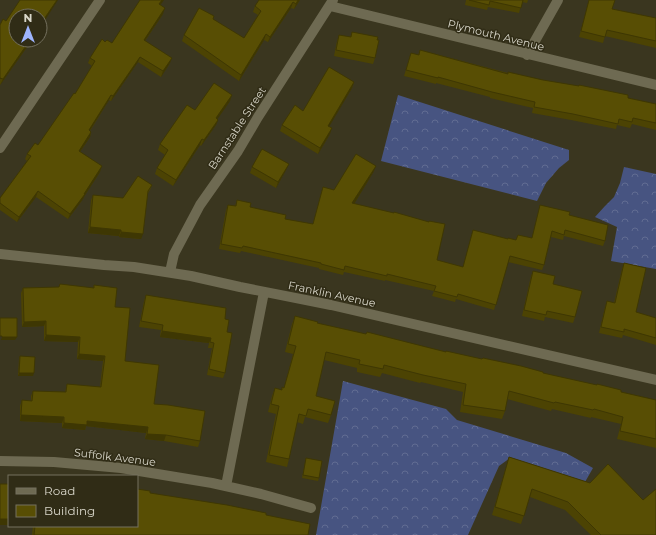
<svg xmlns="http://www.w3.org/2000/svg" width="656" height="535" viewBox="0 0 656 535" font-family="Montserrat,sans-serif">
	<defs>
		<pattern id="forest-crowns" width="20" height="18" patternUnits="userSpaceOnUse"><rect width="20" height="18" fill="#475481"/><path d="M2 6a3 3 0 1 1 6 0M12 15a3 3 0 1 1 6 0" fill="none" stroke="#616c92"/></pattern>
	</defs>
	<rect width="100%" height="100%" fill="#3a361f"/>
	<!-- forest -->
	<path fill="url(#forest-crowns)" d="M398,95L569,150V160L559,168L546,183L537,201L381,161Z
		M624,167L656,174V269L611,261L617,227L595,217L605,206L614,197L620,183Z
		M343,381L446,409L457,420L566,453L593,468L585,482L510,458L499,466L468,535H316Z"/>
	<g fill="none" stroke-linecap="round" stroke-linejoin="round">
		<!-- street -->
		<path stroke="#6e6a52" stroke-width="10" d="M330,6L656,85
			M527,55L558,0
			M0,148L100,0
			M0,254L104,265L134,267L191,276L240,287L331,305L656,380
			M170,272L174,254L200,205L238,151L258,117L333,0
			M0,461L54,462L121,468L212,483L261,494L311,508
			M226,486L264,292"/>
	</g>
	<!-- wall -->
	<path fill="#4c4303" d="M300,0L294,9L291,8L268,42L264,40L239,81L182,41L184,35L213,20L244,38L258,15L253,12L255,6Z
		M466,0H528L527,3L522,2L519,13L488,7L487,10L465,5Z
		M589,0H615L612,9L656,18V48L605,36L603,43L579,37Z
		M160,5L163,14L145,41L170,63L161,77L138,62L111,101L109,100L90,131L91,132L90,137L80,152L100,172L85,195L83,199L68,219L36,197L17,222L0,210V198L27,161L25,159L27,154L38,145L75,94L92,66L88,63L90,58L105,42L112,43Z
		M6,21L32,40L0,85V25Z
		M352,32L377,40L375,58L373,64L334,56L337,41L339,35L350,37Z
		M420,50L508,73L656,104V130L632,124L630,128L617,125L616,129L571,120L532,113L533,108L490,98V97L436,83V84L404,76L411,53L418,55Z
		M354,82L352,88L329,126L330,134L318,154L280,131L282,125L303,111Z
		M230,101L217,119L218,120L216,125L201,146L200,145L173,186L155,174L157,168L165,155L158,150L160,144L195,110Z
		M252,167L286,170L276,188L250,173Z
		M374,171L354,204L437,260L463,267L473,230L508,239L516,240L518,235L532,238L539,210L540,205L569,215L605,241L603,246L564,236L563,240L551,237L544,265L542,270L508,262L494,310L456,299L455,302L432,296L434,291L385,280V281L344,272L343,275L319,269V268L241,251L240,253L219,249L226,210L228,205L235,206L237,200L250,207L285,219L313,224L323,187L334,190Z
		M152,185L150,190L148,193L141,239L119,237V236L88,233L91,200L93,195L123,198Z
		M624,263L636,312L656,318V345L623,335L622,338L599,333L605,307L607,301L614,303L622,269Z
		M533,271L553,284L575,317L573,323L545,317L544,321L522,316L531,276Z
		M60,284L93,288L94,285L115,307L125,361L154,404L200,441L198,447L164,441L145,439L146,433L86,426L85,430L62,428V423L20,421V406L22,400L31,401V396L33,391L65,392L67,384L100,387L103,361L77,359L78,342L44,341V326L22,327L21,293L23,288L59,287Z
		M146,295L225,319L227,332L225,373L223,378L207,375L212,348H208L209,343L160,337L161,330L139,327L144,301Z
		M295,316L317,323L543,373L656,400V448L617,439L621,424L591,417V418L552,409L551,411L507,399L505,411L502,419L460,412L463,392L421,382L420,383L382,373L380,377L357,372V368L324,360L316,396L331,415L328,423L305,417L303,424L297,422L289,459L287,467L266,462L276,414L268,412L272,396L275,388L282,390L284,388L293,354L285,352L292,324Z
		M20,356L33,376H18L19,359Z
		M509,457L643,500L656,535H591L565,510L530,497L521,524L492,515Z
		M306,458L319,478L318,481L302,478Z
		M150,493L266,515L308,535H32L33,526H137Z"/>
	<!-- shaded-wall -->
	<path fill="#3e3703" d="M57,0H58L40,28V25Z
		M162,0H164L157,10L159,4Z
		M298,0H300L294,9L296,4Z
		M293,2L291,8L268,42L270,37Z
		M165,8L163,14L142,45L144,40Z
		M266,34L264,40L239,81L241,75Z
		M30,40H32L0,85L3,79Z
		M140,57L138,62L111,101L113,96Z
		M172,58L170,63L161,77L163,71Z
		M354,82L352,88L326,132L328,126Z
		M111,95L109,100L87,135L89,130Z
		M232,95L230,101L214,124L216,118Z
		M218,120L216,125L201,146L204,140Z
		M332,128L330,134L318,154L320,148Z
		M91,132L90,137L77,156L79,151Z
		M202,139L200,145L173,186L176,180Z
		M289,164L286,170L276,188L278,182Z
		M102,166L100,172L85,195L83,199L68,219L70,214Z
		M376,166L374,171L351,209L352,203Z
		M38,191L36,197L17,222L19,217Z
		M90,227L121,230L119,236L88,233Z
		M121,232L143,234L141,239L119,237Z
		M46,321L44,326L22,327L24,322Z
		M162,331L211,338L209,343L160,337Z
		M46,335L80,337L78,342L44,341Z
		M2,337H17L15,340H1Z
		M79,354L105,356L103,361L77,359Z
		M19,373H34L33,376H18Z
		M21,415L64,417L62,423L20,421Z
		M87,421L148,427L146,433L86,426L85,430L62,428L64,423Z
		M147,434L166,435L164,441L145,439Z
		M0,519H9V525H0Z"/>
	<!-- building -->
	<path fill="#584e04" stroke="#3e3703" d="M20,0H57L40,25V16H16V40H30L3,79L0,78V79V25L3,19L6,21Z
		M140,0H162L159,4L165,8L144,40L172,58L163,71L140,57L113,96L111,95L89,130L91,132L79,151L102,166L84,194H85L70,214L38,191L19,217L0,203V198L31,156L27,154L35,143L38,145L74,93L75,94L95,61L90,58L102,39L105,42L107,40L112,43Z
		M259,0H298L296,4L293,2L270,37L266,34L241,75L184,35L199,8L214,16L213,19L244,38L261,11L255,6Z
		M469,0H523L521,8L490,1L489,5Z
		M589,0H615L612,9L656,18V41L607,30L605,37L581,31Z
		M352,32L378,37L377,40H379L375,58L336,50L339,35L351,37Z
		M420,50L508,74V72L543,80L579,86V85L628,95V98L656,104V123L633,118L632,122L619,119L618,124L573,114L534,107L535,102L492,92L438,77V78L406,70L411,53L419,55Z
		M329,67L354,82L328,126L332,128L320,148L282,125L295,105L303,111Z
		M214,83L232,95L216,118L218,120L204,140L202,139L176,180L157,168L168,150L160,144L187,105L195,110Z
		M262,149L289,164L278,182L252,167Z
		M356,154L376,166L352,203L394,213V212L429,222V221L445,224L437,260L463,267L473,230L508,239V238L516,240L518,235L532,238L540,205L570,212L569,215L608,225L605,241L565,230L564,235L552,231L544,265L510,256L496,305L458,294L457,297L434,291L436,286L387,274V276L345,266L344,270L321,264V263L243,246L242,248L221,244L228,205L236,206L237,200L251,203L250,207L286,215L285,219L313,224L323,187L334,190Z
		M138,176L152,185L148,191L143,234L121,232V230L90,227L93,195L123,198Z
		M624,263L646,268L636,312L656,318V338L624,329V332L601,327L607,301L615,303Z
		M533,271L555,276L553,284L582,291L575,317L547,311L546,315L524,310Z
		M60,284L94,288V285L117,288L115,307L130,308L125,361L159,365L154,404L168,405L205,411L200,441L166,435L147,434L148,427L87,421V425L64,423V417L21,415L22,400L32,401L33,391L66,392L67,384L101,387L105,356L79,354L80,337L46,335V321L24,322L23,288L59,287Z
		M146,295L226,308L225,319L229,320L227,332L232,333L225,373L209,369L214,343L210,342L211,338L162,331L163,325L141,321Z
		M295,316L318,322L317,323L366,334L367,332L446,352V351L482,359L483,358L521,366L543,372V373L597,385V384L621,390V392L656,400V439L620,431L623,417L594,409L593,410L555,402L554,403L509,391L505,411L463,405L466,384L423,375L384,365L383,369L359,364L360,360L326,352L316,396L335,401L331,415L308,409L306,416L299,414L289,459L269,455L279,406L271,404L275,388L282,390V387L284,388L296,346L288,344Z
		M0,318H17V337H2V336H0Z
		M20,356L35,357L34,373H19Z
		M509,457L590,483L608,464L643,500L656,489V535H601L568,502L532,489L524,516L495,507Z
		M306,458L322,461L319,478L303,475Z
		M0,484H9V519H0Z
		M137,489L150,491V493L227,505L266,513V515L310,524L308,535H34L35,526H137Z"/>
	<g text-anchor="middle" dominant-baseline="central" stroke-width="3" stroke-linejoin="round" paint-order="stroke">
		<!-- street labels -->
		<g font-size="11" fill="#d9d7ca" stroke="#302c16">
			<text transform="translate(496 35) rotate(14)">Plymouth Avenue</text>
			<text transform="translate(237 128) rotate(-57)">Barnstable Street</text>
			<text transform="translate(332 294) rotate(12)">Franklin Avenue</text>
			<text transform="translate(115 457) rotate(7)">Suffolk Avenue</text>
		</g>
	</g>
	<!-- legend -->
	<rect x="8" y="475" width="130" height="52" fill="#302c16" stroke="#74705e"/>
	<rect x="16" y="488" width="20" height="6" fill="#6e6a52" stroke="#74705e"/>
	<text x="44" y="495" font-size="12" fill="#d9d7ca">Road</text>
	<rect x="16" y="505" width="20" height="12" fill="#584e04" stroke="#74705e"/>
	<text x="44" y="515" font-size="12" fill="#d9d7ca">Building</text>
	<!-- north arrow -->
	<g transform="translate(28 28)"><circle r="19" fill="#302c16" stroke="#74705e"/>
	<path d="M0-3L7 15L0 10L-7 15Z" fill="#9eb4fd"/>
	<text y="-6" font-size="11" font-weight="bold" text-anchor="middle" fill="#d9d7ca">N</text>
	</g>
</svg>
